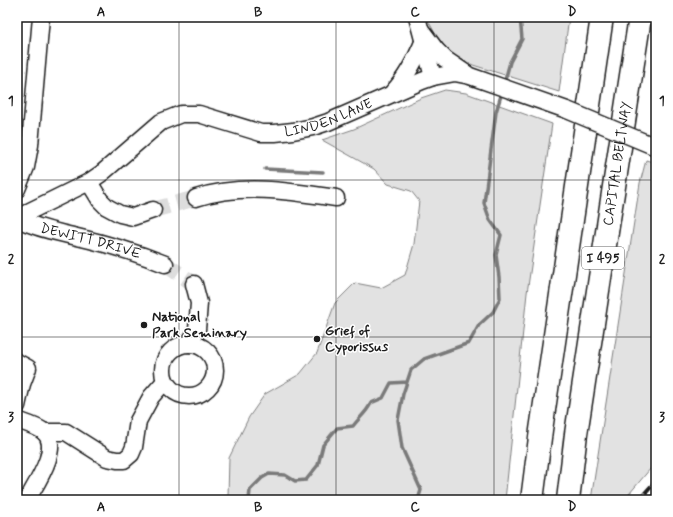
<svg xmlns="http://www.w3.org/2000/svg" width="673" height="517" viewBox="0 0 673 517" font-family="Mynerve,sans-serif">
	<rect width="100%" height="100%" fill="#fff"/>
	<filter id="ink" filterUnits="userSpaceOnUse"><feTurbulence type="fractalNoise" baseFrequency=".025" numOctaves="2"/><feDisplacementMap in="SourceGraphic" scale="8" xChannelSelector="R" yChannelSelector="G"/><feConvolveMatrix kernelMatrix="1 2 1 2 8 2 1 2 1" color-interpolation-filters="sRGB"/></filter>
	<g filter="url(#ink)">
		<!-- green -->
		<path fill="#e2e2e2" stroke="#7f7f7f" d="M426,17H569L559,92L473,65L451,54L436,35Z
			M445,90L466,93L552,124L527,293L505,500H235L228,496L229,458L249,417L265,394L300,374L317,353L335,303L355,283L381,288L405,275L414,244L419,201L411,191L388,184L374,169L322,140L354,129L421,98Z
			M646,160L656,163V462L624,500H591L640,183Z"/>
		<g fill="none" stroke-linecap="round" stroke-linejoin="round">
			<!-- stream -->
			<path stroke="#7a7a7a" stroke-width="3.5" d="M504,84L510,62L522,39L520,17
				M265,169L323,172
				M249,500L250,490L262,478L269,474L285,475L295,481L306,480L318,465L323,445L337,428L353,426C359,418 367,412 371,403L383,398L391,383L407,382
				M418,500L421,490L402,448L398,420L403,394L411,370L424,359L469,343L479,325L493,312L500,298L499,277L496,255L501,235L490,220L484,203L496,112L502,92"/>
			<!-- minor-tunnel -->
			<path stroke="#ddd" stroke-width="16" stroke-dasharray="16 8" stroke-linecap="butt" d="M153,210L196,198
				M165,264L194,284"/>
			<defs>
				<g id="minor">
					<path d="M417,17L433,77"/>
					<path d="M421,30L436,50L445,59L467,74"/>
					<path d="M393,92C407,77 416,59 424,40"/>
					<path d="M89,182L100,200L107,207L120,214L133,217L153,210"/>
					<path d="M17,189L26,167L30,145L41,17"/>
					<path d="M196,198C241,183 290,191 336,198"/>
					<path id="s1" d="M17,219L30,211L89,182L102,173L161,122L181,114H199L261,133H275L293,131L313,127L328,122L422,81L433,77L455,73L470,76"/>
					<path id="s2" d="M18,219C36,228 53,231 73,236C104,243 135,252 165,264"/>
					<circle cx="189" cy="370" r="26"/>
					<path d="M189,344L197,330L199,303L194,284"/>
					<path d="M17,362L28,368L22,384L17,406"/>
					<path d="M17,420C25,423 36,426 43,431C63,446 35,485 27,500"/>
					<path d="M44,432H66L107,458L117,460H124L131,454L134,447L138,421L151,397L165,381"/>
				</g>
				<g id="highway">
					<path d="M532,500L541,430L602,17"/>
					<path id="s3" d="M568,500L576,434L640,17"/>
				</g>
			</defs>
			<!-- minor casing -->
			<use href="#minor" stroke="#1c1c1c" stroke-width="19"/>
			<!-- highway casing -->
			<use href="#highway" stroke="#1c1c1c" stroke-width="25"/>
			<!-- minor -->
			<use href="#minor" stroke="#fff" stroke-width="16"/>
			<!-- highway -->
			<use href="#highway" stroke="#fff" stroke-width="22"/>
			<defs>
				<path id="rail" d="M639,500L656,481
					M650,500L656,493"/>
			</defs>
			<!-- rail casing -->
			<use href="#rail" stroke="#1c1c1c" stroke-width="4.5"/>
			<!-- rail -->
			<use href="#rail" stroke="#fff" stroke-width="3" stroke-dasharray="9" stroke-linecap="butt"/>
			<defs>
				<path id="minor-bridge" d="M470,76L567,110L656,147"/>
			</defs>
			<!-- minor-bridge casing -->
			<use href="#minor-bridge" stroke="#1c1c1c" stroke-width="19" stroke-linecap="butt"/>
			<!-- minor-bridge -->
			<use href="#minor-bridge" stroke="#fff" stroke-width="16"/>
		</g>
	</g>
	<!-- grid -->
	<path fill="none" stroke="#1c1c1c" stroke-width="1" stroke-opacity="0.55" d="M179,17V500M336,17V500M494,17V500M17,180H656M17,337H656"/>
	<!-- markers -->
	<g fill="#1c1c1c" stroke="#fff" stroke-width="1.5">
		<circle cx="144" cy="325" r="4"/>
		<circle cx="317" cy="339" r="4"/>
	</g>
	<g text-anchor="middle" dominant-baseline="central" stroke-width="3" stroke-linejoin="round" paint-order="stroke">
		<!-- shield labels -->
		<rect fill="#fff" stroke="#606060" stroke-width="1" x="582" y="247" width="42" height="22" rx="3"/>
		<g font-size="13" font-weight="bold" fill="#1c1c1c">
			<text x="603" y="258">I 495</text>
		</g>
		<!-- street labels -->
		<g font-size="14" fill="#1c1c1c" stroke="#fff">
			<text stroke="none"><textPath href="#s1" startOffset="349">LINDEN LANE</textPath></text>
			<text stroke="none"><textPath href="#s3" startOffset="340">CAPITAL BELTWAY</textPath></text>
			<text stroke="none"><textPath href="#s2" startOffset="76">DEWITT DRIVE</textPath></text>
		</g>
		<!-- poi labels -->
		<g font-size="14" font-weight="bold" fill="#1c1c1c" stroke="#fff" text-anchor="start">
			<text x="152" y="317">National<tspan x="152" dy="16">Park Seminary</tspan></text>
			<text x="325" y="331">Grief of<tspan x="325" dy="16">Cyporissus</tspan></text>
		</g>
	</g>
	<!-- margin -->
	<rect width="673" height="517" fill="none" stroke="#fff" stroke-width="44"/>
	<rect x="22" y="22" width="629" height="473" fill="none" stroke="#1c1c1c" stroke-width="1.5"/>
	<g font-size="13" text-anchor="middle" font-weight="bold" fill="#1c1c1c">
		<text x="101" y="16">A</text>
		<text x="258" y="16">B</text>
		<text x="415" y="16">C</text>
		<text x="572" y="16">D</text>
		<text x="11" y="105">1</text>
		<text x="662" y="105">1</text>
		<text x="11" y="263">2</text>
		<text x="662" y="263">2</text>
		<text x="11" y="421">3</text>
		<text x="662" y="421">3</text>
		<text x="101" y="511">A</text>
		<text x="258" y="511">B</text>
		<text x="415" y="511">C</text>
		<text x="572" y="511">D</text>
	</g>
</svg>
